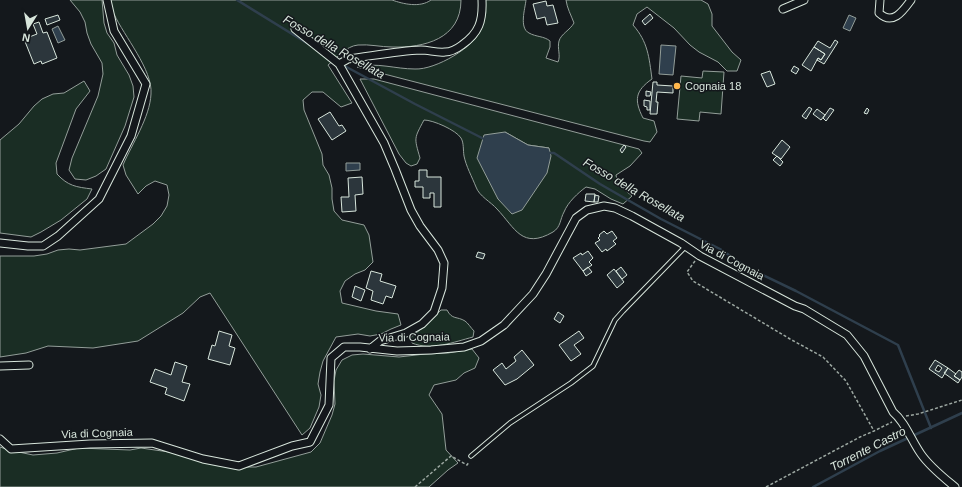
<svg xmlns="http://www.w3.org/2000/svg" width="962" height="487" viewBox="0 0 962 487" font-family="Arial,sans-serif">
	<rect width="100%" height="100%" fill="#14181c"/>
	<!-- green -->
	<path fill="#1a2d24" stroke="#939e99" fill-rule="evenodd" d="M70,0H102L104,23L107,33L114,43L117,55L129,75L133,86L134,97L125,126L106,169L96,176L86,180L75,179L69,170L72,158L98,96L103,74L102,63L91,44L87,33L85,22L80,12Z
		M108,0H392C403,4 420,8 431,0H461C461,39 424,48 392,47C381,47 369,44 358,45C346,46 337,58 328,65L352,103L341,107L323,92H312L303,100L304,110L322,154L323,165L329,175L332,188V199L334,211L342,220L364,225L369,235L373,262L365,270L355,274L345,281L340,291L342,303L376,311L398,314L401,325L391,329L381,334L370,336L358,334L336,337L323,361L320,372L318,384L321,395L319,407L310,428L302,435L210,293L200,297L183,313L138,341L93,348L48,346L26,353L0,357V256H34L47,254L58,250L69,249L80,250L126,244L153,224L161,216L167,206L169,195L167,185L155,181L146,186L138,194L126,175L123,165C132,144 150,117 151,94C153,70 124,36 114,14C111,10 110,5 108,0Z
		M484,0H526C525,9 519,28 529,33C536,37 544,36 550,41V47L546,58L558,62C561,55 557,49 559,41C561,34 570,30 574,23C571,15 567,8 566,0H701L708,4L712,14V26L732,52L741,60L737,71H727L718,62L699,52L690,45L674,28L647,7L637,14L633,25C648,42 649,57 652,79C635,91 634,100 643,118L654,121L657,132L650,142L644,141L357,67C377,62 395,69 415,69C435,70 476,47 482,27C485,19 484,9 484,0Z
		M703,71L724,72L721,114L700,112L699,121L677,119L681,76L702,78Z
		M360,79H374L639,149L642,153L630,166L616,175C617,185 625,190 632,196L623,204L611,199L595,189L586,187C578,193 568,202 564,212C560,219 561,227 553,232C522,250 515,228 497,209C491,202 479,196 476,187C472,177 466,166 464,156C463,150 464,143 461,138C456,130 433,120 424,120C414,139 414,137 420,158L417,164L411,166L406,163L399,154ZM505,132L528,145L549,148L498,199Z
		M84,81L90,91L76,109L56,163L57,174C68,186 76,187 92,189L87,199L61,220L41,232L31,237L0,233V140L19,124L34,106L42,99L53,94L64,93Z
		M441,310H447C452,320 457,316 465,321C468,323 471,328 474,331L473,337C454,342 431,351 412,343L411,337L425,326Z
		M472,349L479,358L475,368L464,373L456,380L434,385L429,395L442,414L446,450L458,463L448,470L429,487H0V447L9,450L33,455L57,453L79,448L130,450L141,448L176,453L234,467H256L311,452L320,443L332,415L335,404L334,381L336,370L342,360L352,355L363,354L399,357L425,354L448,353Z"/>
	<!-- water -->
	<path fill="#2f3f4d" stroke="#939e99" d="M849,15L856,18L850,31L843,28Z
		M58,26L65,40L58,43L52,29Z
		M661,45L676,46L673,75L659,74Z
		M505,132L528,145L549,148L551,156L547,173L522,210L512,214L498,199L477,158L484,135Z
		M346,163H360V170L346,171Z"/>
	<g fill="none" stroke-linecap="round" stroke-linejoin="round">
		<!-- stream -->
		<path stroke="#2f3f4d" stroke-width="2.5" d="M237,0L310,45
			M341,64L415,104L484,139
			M548,153H554L600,184L661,219L720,249L748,268L796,291L898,345L931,428
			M813,487L880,451L962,413"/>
	</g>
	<!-- building -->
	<path fill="#2c363c" stroke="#d8e6dc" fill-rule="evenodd" d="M546,1L547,6L553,5L558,23L547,25L545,17L537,19L533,4Z
		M650,14L653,18L645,25L642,21Z
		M58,15L60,20L47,25L45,19Z
		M39,22L43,33L47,32L57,58L42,64L41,61L34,64L24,39L37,34L33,24Z
		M835,40L838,42L824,64L817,60L818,58L821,60L825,54L814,47L818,41L830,48Z
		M814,47L825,54L821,60L818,58L811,71L802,65Z
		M794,66L799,69L796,74L791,71Z
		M770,71L775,84L767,87L761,74Z
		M653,82H657V85L673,86V93L657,92L656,102H658L657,114H650Z
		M646,91L651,92L650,96H646Z
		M644,100L650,101V110H647V107L644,106Z
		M809,107L812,109L806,119L802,116Z
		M830,108L834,110L826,121L823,118Z
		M867,108L869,110L867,114L864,113Z
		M817,109L825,115L821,120L813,114Z
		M330,112L339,126L342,125L346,131L332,140L318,119Z
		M782,140L790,147L781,159L772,153Z
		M624,145L626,147L622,153L620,150Z
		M777,156L783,162L780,166L773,160Z
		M419,170H427V177H441V207H434V193H430V198H423V187H415V181H419Z
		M362,177L363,194L355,195L356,211L342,212L341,197H349L348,178Z
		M586,194H595L594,202L585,201Z
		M595,195L599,196L598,202H594Z
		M604,231L607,234L612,231L617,238L613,241L616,244L607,251L606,249L602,252L595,243L600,240L598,238L600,236L599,235Z
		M588,251L593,258L589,262L592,265L583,271L573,258L581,253L582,255Z
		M478,252L485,254L483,259L476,257Z
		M588,267L592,272L586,276L583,271Z
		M621,267L627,275L622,279L616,271Z
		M614,269L624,282L617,288L607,275Z
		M371,271L382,274L380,281L396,286L392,298L386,296L383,304L371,300L373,291L366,288Z
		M355,286L365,290L361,301L352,297Z
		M558,312L564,316L560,323L554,319Z
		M219,331L232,335L229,346L235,348L230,365L208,359L212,345L215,346Z
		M579,331L584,338L574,345L581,354L571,361L559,345Z
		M522,350L534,365L517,379L505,385L493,370L502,363L506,369L516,361L514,357Z
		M935,360L948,368L942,378L929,369ZM938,365L942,368L939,372L935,370Z
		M175,362L187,366L182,382L190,384L184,401L165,394L167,388L150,382L155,369L171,375Z
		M948,368L956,374L954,376L960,380L958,383L944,373Z
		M959,370L962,372V377L960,380L954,376Z"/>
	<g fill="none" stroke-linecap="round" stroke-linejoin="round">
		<defs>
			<path id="service" d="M471,456L510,423L571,383L593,366L615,320L623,311L685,247"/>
			<path id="minor" d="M880,0L879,13C893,26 903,11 911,0
				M783,9L804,0
				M295,29L339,64L384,143L395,169L411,210L420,226L438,250L444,263L442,288L434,312L422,324L406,333L380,341L370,349
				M339,64L348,59C372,56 397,51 421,50C429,50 437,53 445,52C451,52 458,48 462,45C479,33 483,21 482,0
				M0,243L28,246H43L58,236L99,199L131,136L146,84L114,31L107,0
				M0,366L29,365
				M0,439L11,449L90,444L152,443L203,459L239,466L292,446L310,442L329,405L331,358L344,347H360L397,351L431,350L464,347L481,341L504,325L533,294L546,274L576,218L587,210L604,206L615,208L632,216L681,243L700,256L795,306L804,309L847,335L864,356L893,412C906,423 911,440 921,454C930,467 943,477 955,487"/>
		</defs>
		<!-- service casing -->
		<use href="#service" stroke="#d8e6dc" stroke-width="5.5"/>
		<!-- minor casing -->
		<use href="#minor" stroke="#d8e6dc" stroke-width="9"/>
		<!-- path -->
		<path stroke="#9da8a2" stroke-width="1.5" stroke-dasharray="3 2" stroke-linecap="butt" d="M695,261L687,272L693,281L790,339L823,357L846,381L874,431
			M906,416L918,414L962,400
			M415,487L451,456L467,465L469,462
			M766,487L860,437L874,431L892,422"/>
		<!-- service -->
		<use href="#service" stroke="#14181c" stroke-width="3.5"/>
		<!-- minor -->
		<use href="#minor" stroke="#14181c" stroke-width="7"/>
	</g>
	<!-- markers -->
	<circle fill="#ffb74d" stroke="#14181c" stroke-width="1.5" cx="677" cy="86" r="4"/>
	<g text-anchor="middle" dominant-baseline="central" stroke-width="3" stroke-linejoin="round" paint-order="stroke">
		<!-- poi labels -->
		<g font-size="11" fill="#d8e6dc" stroke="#14181c" text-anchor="start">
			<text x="685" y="86">Cognaia 18</text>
		</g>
		<!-- street labels -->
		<g font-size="11" fill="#d8e6dc" stroke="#14181c">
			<text transform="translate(732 260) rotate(28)">Via di Cognaia</text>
			<text transform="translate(414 337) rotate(-1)">Via di Cognaia</text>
			<text transform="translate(97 433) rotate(-2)">Via di Cognaia</text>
		</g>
		<!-- water labels -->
		<g font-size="12" font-style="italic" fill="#d8e6dc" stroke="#14181c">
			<text transform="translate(334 47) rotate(30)">Fosso della Rosellata</text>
			<text transform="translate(634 190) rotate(30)">Fosso della Rosellata</text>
			<text transform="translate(868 449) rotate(-27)">Torrente Castro</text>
		</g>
	</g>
	<!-- north arrow -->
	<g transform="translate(28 28) rotate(191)" stroke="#14181c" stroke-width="3" paint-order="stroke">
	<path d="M0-3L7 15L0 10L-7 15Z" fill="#d8e6dc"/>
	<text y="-6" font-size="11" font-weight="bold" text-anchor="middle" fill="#d8e6dc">N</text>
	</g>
</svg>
